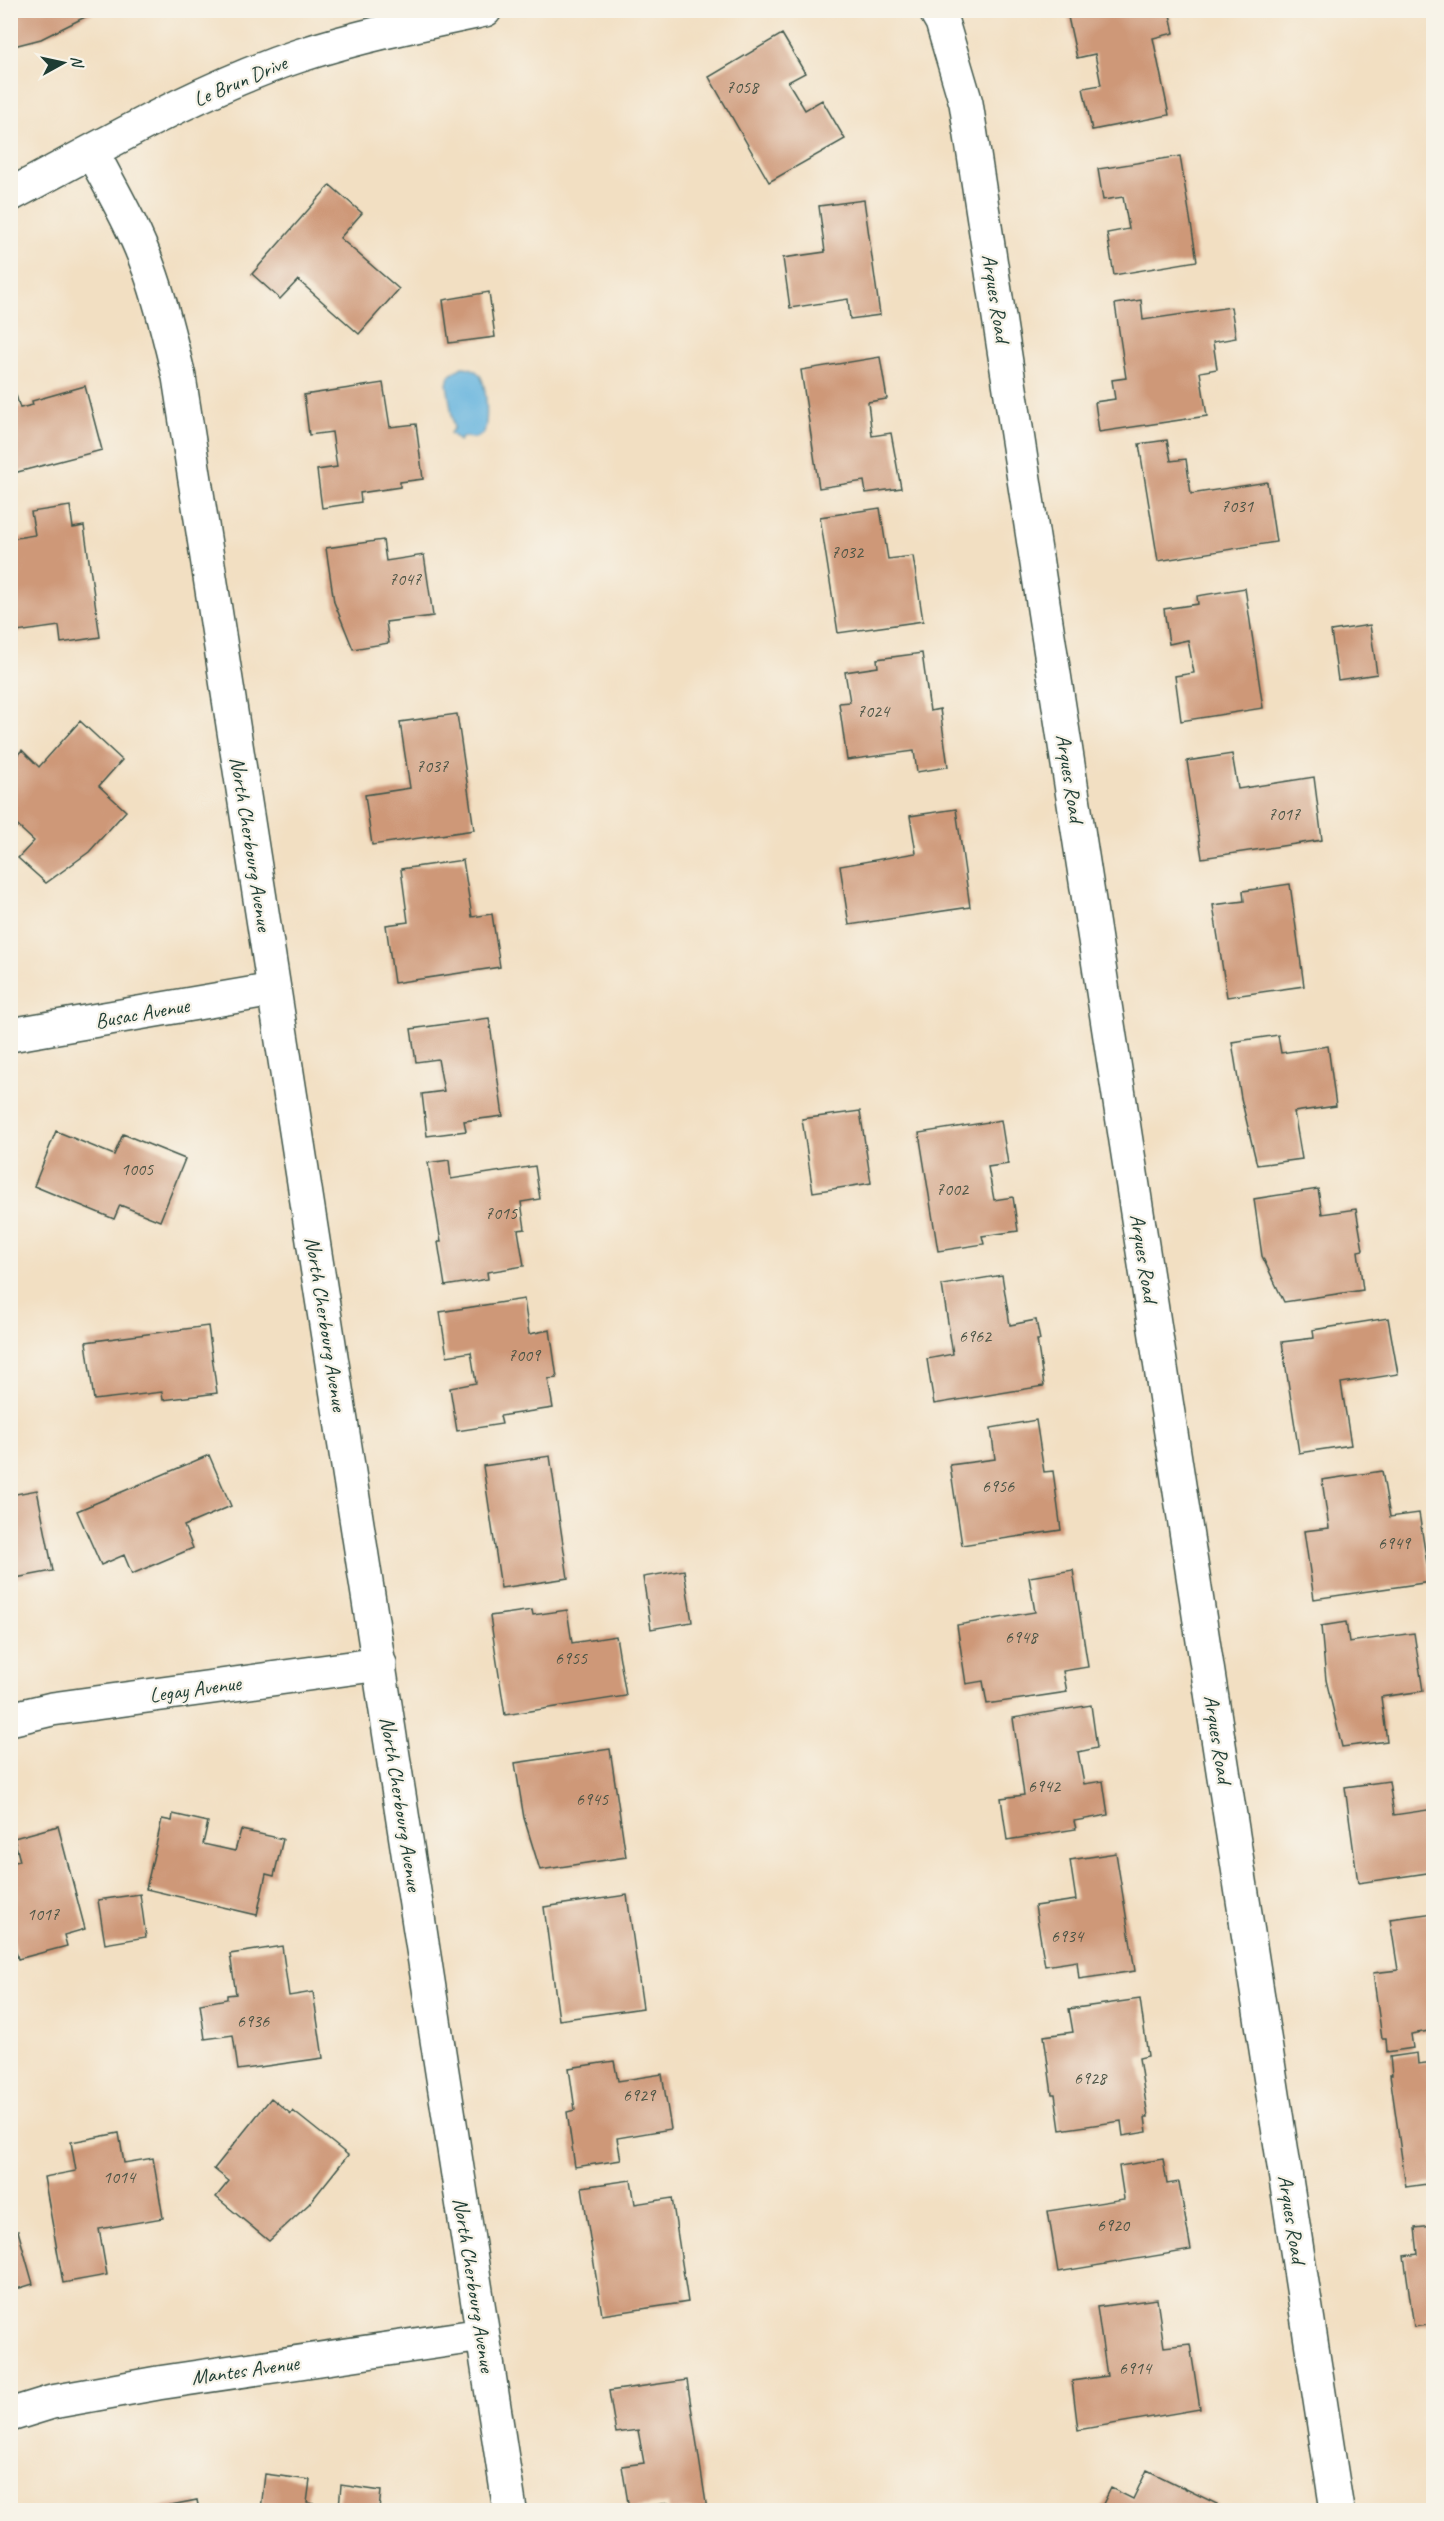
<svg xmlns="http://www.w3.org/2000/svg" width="1444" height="2521" viewBox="0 0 1444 2521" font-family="Caveat,sans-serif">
	<rect width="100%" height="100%" fill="#f7f3e8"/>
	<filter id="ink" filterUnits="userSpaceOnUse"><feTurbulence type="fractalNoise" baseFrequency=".0167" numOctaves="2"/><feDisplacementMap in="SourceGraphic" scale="12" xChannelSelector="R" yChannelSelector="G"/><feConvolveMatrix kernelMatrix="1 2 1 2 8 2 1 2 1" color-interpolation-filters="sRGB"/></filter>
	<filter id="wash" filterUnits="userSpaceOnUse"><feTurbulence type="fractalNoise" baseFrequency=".008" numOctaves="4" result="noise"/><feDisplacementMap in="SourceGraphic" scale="24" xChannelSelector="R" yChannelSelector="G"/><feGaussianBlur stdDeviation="1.35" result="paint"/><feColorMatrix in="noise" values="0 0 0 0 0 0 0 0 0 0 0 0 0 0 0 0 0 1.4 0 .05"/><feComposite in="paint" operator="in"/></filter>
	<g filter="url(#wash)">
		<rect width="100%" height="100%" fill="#f2dfc2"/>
		<!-- water -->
		<path fill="#64b3de" stroke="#427889" stroke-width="1.5" d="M462,367C469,367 475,369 479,374C487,384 489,423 483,434L475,438L463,437L459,441L450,433L454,428L447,384L449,376Z"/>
		<g id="blocks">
			<!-- building -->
			<path fill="#ce9878" d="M10,10H92L93,13L41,39L10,47Z
				M1097,10H1169L1174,33L1153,38L1169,115L1092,130L1083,88L1101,85L1095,54L1077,58L1068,17Z
				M782,34L805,73L788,82L805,110L822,100L845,139L769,182L709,77Z
				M1180,156L1197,261L1114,275L1107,233L1129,229L1123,197L1103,200L1098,169Z
				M330,185L362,213L340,238L399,289L359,334L298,280L280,299L252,274Z
				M864,200L880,315L850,319L848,299L790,308L783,258L825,252L819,206Z
				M489,292L495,337L449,343L443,300Z
				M1141,300L1143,320L1231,307L1236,338L1213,342L1217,369L1200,372L1207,416L1099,432L1095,402L1115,399L1112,380L1126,378L1115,304Z
				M880,357L887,399L868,402L872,436L891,433L901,488L866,493L864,481L819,488L801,370Z
				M10,376L20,408L33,405L32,401L85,386L102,450L10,474Z
				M383,383L390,427L416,424L423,479L400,482V487L360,493L361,502L322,508L317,470L337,467L332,432L309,435L304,395Z
				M1167,440L1171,461L1186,459L1191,494L1267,482L1276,542L1158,561L1139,444Z
				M70,506L73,528L84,526L100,637L61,643L59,626L10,633V539L35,535L31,512Z
				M880,508L888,559L913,556L923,621L838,633L820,517Z
				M383,540L386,561L424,555L433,616L386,622L389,643L353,649L334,602L326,548Z
				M1245,588L1263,708L1181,721L1175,676L1194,673L1188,640L1169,644L1164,609L1198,604L1197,596Z
				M1370,625L1377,674L1338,680L1331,631Z
				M922,653L930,711L940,709L948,767L917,772L914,751L847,760L839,703L850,702L845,672L878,667L877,659Z
				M457,714L474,830L372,845L365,795L410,788L400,722Z
				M80,721L122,760L99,786L126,811L89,852L46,883L18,858L34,841L10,819V763L22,750L39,767Z
				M1232,754L1238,789L1314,777L1322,840L1202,858L1187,761Z
				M956,809L970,907L849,925L840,866L916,853L910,816Z
				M463,860L472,917L492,914L500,967L394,983L386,925L408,922L401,869Z
				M1290,884L1304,986L1227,997L1213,905L1244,901L1243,891Z
				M489,1018L503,1116L464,1121L466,1131L427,1136L422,1094L444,1091L438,1059L416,1062L411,1029Z
				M1278,1035L1281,1053L1328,1046L1336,1106L1294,1112L1302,1159L1257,1165L1241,1098L1232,1042Z
				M860,1111L871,1183L813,1192L802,1119Z
				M1001,1120L1008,1164L988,1167L994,1200L1013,1197L1018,1231L982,1236L984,1244L938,1251L919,1133Z
				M56,1131L114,1155L123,1134L185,1159L160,1221L120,1205L114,1219L34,1186Z
				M449,1160L451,1179L535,1166L540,1199L521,1202L525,1229L518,1230L524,1266L487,1272L488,1279L445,1286L438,1242H441L428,1163Z
				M1318,1189L1322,1214L1356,1209L1363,1250L1358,1251L1363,1290L1284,1302L1262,1256L1254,1199Z
				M1002,1275L1010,1325L1036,1320L1040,1340H1037L1044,1386L934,1404L927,1359L953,1354L942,1285Z
				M524,1299L529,1334L550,1330L557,1378L548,1379L553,1408L500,1416L502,1424L457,1431L450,1388L476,1383L471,1352L447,1356L440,1312Z
				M1388,1318L1398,1374L1341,1383L1351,1445L1299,1453L1282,1342L1314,1338L1313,1330Z
				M208,1326L217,1393L163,1400L162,1392L94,1400L86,1342Z
				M1036,1420L1044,1472L1053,1471L1061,1530L962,1545L950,1465L995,1459L991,1428Z
				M209,1455L231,1506L184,1526L193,1548L132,1574L124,1555L101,1565L77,1511Z
				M550,1456L568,1578L501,1588L483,1466Z
				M1382,1471L1390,1517L1419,1513L1430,1582L1314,1599L1304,1531L1329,1528L1322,1480Z
				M37,1490L53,1571L10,1579V1495Z
				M684,1570L692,1622L651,1629L643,1577Z
				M1073,1570L1088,1667L1063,1671L1067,1692L987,1704L983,1681L966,1684L957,1625L1035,1612L1029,1577Z
				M532,1610L533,1615L567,1610L572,1643L616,1636L626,1696L505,1715L490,1616Z
				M1346,1622L1349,1642L1414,1633L1423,1691L1381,1697L1387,1741L1342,1747L1326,1680L1321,1626Z
				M1091,1705L1097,1748L1078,1752L1084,1784L1103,1781L1108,1815L1074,1821L1076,1829L1007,1840L1001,1798L1024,1795L1013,1718Z
				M610,1749L626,1857L540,1870L524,1818L515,1763Z
				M1389,1781L1394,1815L1434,1809V1872L1358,1883L1345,1787Z
				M173,1814L208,1822L203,1844L235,1851L241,1830L283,1839L274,1876L266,1874L257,1915L146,1889L162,1819L172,1821Z
				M58,1826L85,1929L64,1935L67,1946L18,1959L10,1931V1863L20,1861L14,1838Z
				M1116,1853L1135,1971L1079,1979L1077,1961L1045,1966L1035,1906L1076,1900L1070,1860Z
				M140,1894L146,1937L105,1944L98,1900Z
				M627,1895L643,2008L559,2020L544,1907Z
				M1434,1913V2030L1411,2034L1413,2048L1387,2052L1386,2038H1382L1373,1973L1398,1970L1390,1919Z
				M282,1946L289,1996L313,1992L323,2058L238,2070L233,2035L205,2039L200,2004L227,1999V1995L236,1994L230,1954Z
				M1140,1999L1148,2056L1139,2058L1148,2117H1145L1147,2132L1123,2136L1121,2121L1060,2130L1055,2094H1052L1044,2036L1073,2032L1069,2009Z
				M1417,2053L1418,2064L1434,2062V2183L1406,2187L1390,2075H1392L1390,2057Z
				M614,2061L618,2081L662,2074L671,2129L617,2138L621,2160L575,2167L567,2112L575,2110L569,2068Z
				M271,2098L291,2114L293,2111L348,2155L309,2204L269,2241L216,2197L229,2181L214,2169Z
				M119,2133L124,2163L153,2158L163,2218L99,2229L107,2275L63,2283L44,2177L76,2171L71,2142Z
				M1163,2159L1167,2184L1179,2182L1191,2250L1058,2272L1048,2211L1124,2199L1119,2166Z
				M631,2180L635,2204L672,2198L688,2302L602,2315L582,2187Z
				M1434,2226V2324L1414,2327L1404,2256L1418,2254L1415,2228Z
				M18,2231L33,2284L10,2291V2233Z
				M1157,2299L1164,2347L1190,2344L1200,2409L1078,2430L1072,2381L1107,2376L1097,2307Z
				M687,2380L707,2510H669L668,2503L629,2509L622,2466L644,2463L638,2430L616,2433L609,2391Z
				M1147,2470L1217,2504L1214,2510H1100L1111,2488L1133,2499Z
				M265,2474L310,2480L307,2503L339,2507L341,2485L381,2491L379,2510H261Z
				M197,2500L199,2510H150V2509Z"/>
		</g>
	</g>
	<g filter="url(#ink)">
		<use href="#blocks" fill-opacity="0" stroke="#3f5549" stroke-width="1.5"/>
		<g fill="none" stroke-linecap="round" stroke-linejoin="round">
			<defs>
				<path id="minor" d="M935,10L942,22L966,103L1337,2510
					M92,152C112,190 135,229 149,269C162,304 170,340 179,377L510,2510
					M10,195C103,146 199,89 298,56C359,36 423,23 485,10
					M10,1035L273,990
					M10,1719L52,1709L380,1664
					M10,2415L52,2402L158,2383L482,2335"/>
			</defs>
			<!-- minor casing -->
			<use href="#minor" stroke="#3f5549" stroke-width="36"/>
			<!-- minor -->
			<use href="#minor" stroke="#fff" stroke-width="33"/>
		</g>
	</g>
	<g text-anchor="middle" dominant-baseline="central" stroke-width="4.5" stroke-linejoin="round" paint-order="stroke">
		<!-- number labels -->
		<g font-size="18" fill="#4b5445">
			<text x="742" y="87">7058</text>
			<text x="1237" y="506">7031</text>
			<text x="847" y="552">7032</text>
			<text x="405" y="579">7047</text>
			<text x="873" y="711">7024</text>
			<text x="432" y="766">7037</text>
			<text x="1284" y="814">7017</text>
			<text x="137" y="1169">1005</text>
			<text x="952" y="1189">7002</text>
			<text x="501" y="1213">7015</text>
			<text x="975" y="1336">6962</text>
			<text x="524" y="1355">7009</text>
			<text x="998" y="1486">6956</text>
			<text x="1394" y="1543">6949</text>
			<text x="1021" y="1637">6948</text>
			<text x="571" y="1658">6955</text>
			<text x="1044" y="1786">6942</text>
			<text x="592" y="1799">6945</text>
			<text x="43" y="1914">1017</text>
			<text x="1067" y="1936">6934</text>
			<text x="253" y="2021">6936</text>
			<text x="1090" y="2078">6928</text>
			<text x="639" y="2095">6929</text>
			<text x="119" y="2177">1014</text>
			<text x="1113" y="2225">6920</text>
			<text x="1135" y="2368">6914</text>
		</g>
		<!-- street labels -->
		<g font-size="21" fill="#1f3d34" stroke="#f7f3e8">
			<text transform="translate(240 81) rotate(-23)">Le Brun Drive</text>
			<text transform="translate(996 298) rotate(81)">Arques Road</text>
			<text transform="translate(1070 778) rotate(81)">Arques Road</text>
			<text transform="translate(251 844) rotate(81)">North Cherbourg Avenue</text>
			<text transform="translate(142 1013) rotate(-10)">Busac Avenue</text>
			<text transform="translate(1144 1258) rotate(81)">Arques Road</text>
			<text transform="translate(326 1324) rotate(81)">North Cherbourg Avenue</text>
			<text transform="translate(195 1689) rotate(-8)">Legay Avenue</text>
			<text transform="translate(1218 1739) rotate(81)">Arques Road</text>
			<text transform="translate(401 1804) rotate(81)">North Cherbourg Avenue</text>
			<text transform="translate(1292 2219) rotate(81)">Arques Road</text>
			<text transform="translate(474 2285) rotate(81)">North Cherbourg Avenue</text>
			<text transform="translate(245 2370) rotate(-8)">Mantes Avenue</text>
		</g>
	</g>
	<!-- margin -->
	<rect width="1444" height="2521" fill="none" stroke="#f7f3e8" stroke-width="36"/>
	<!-- north arrow -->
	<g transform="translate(63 63) rotate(82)" stroke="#f7f3e8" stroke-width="4.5" paint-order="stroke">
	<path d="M0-4.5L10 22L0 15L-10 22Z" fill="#1f3d34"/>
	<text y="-9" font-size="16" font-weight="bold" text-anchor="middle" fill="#1f3d34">N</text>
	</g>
</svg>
